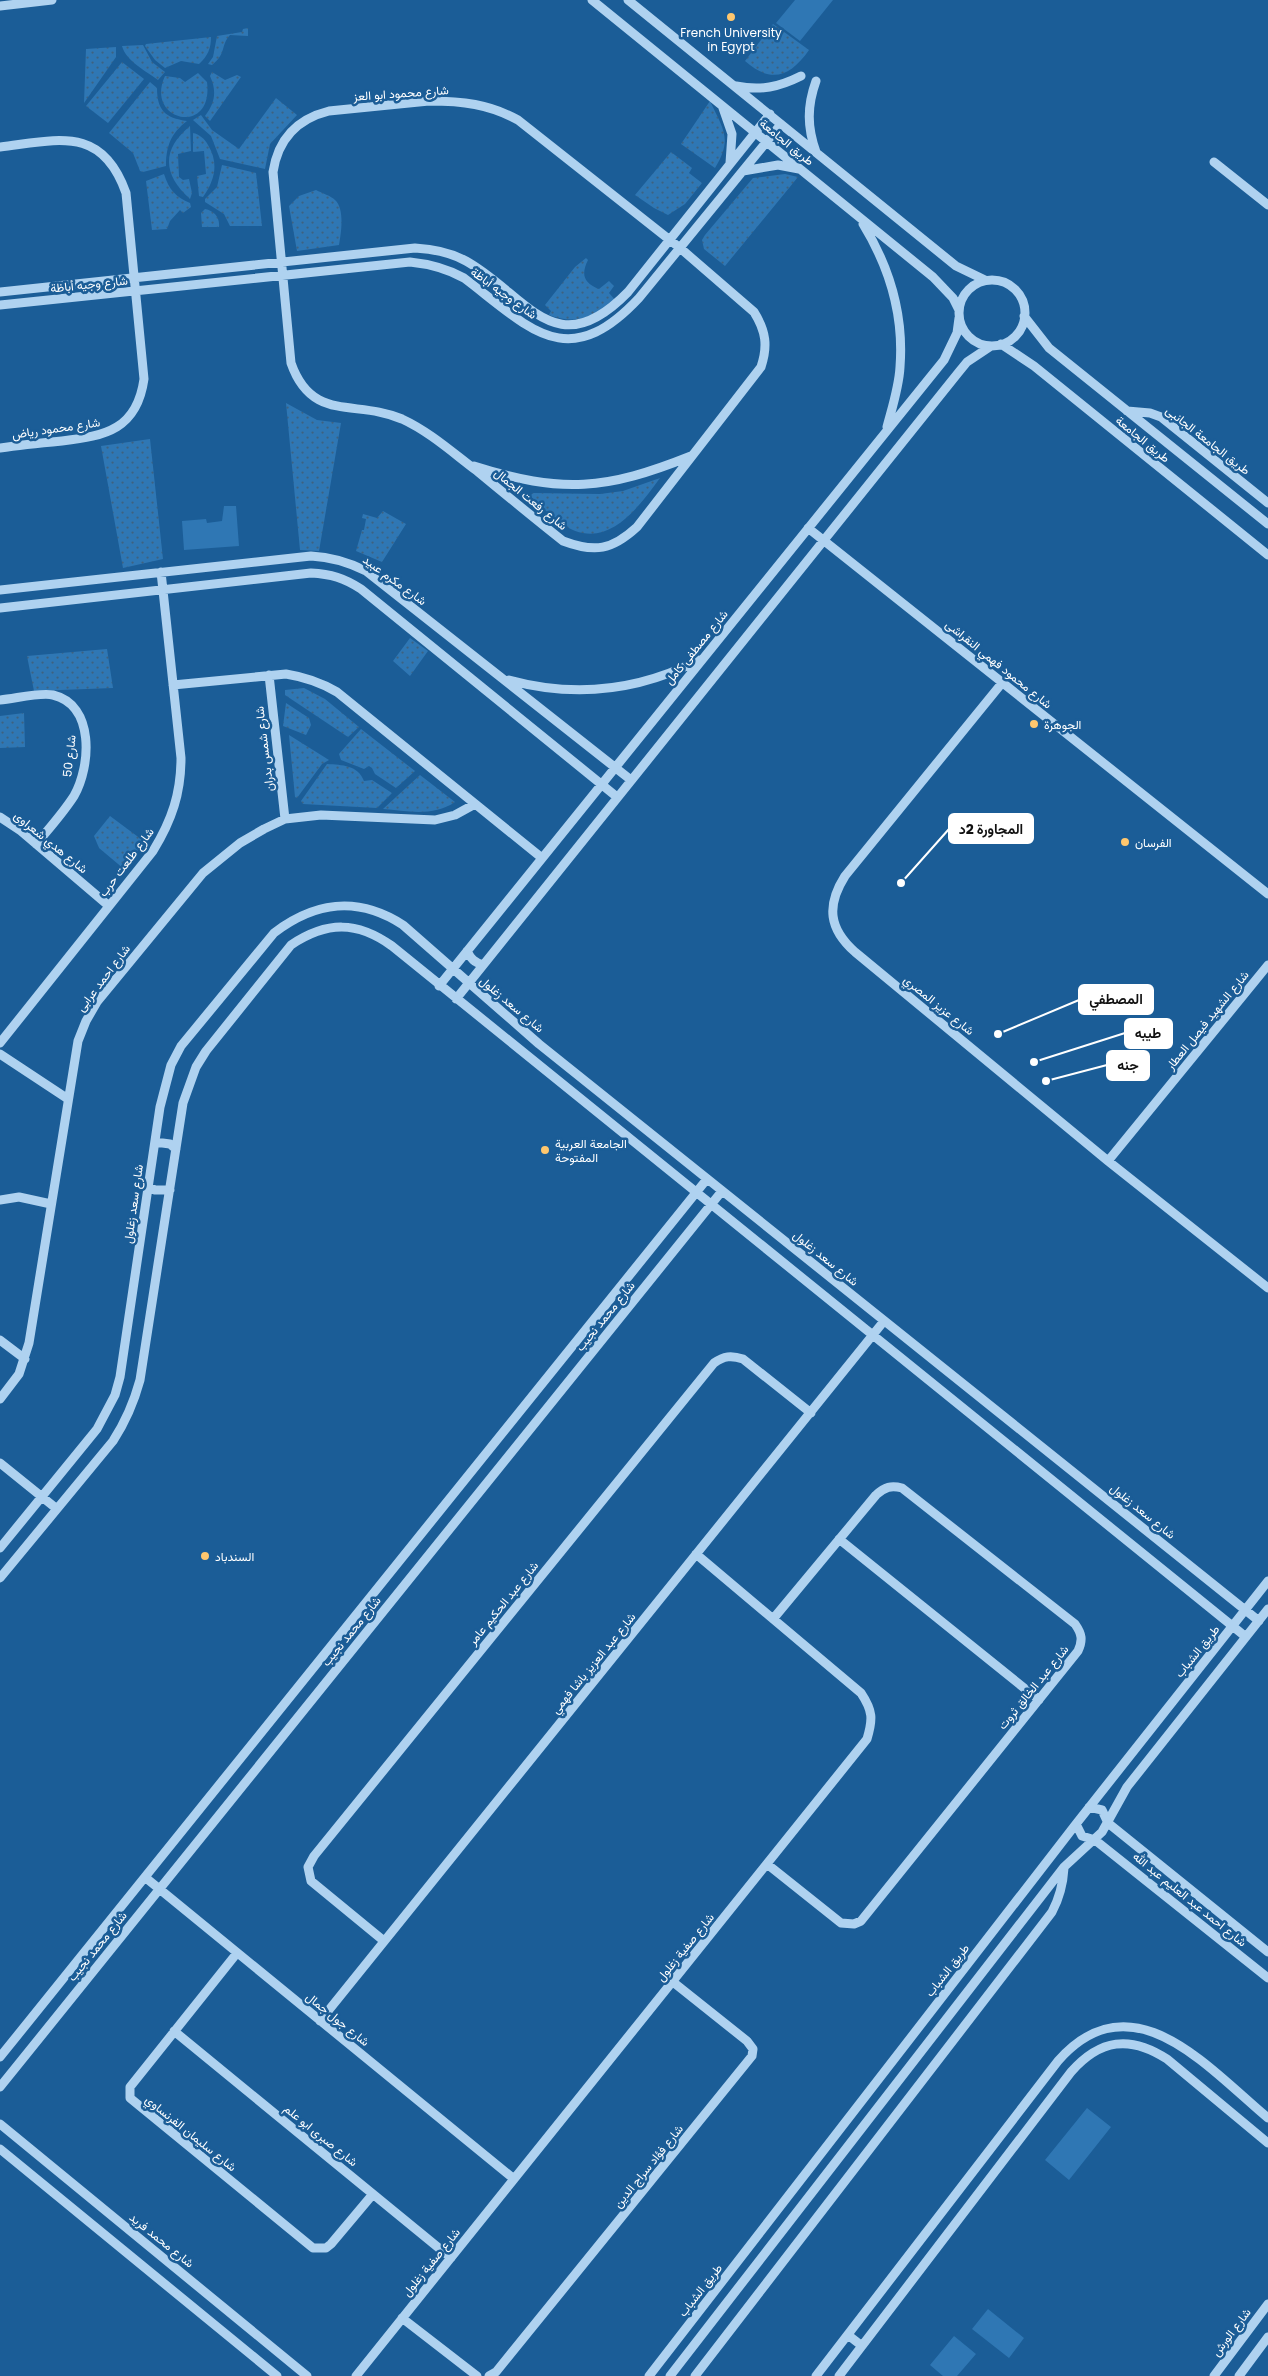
<svg xmlns="http://www.w3.org/2000/svg" width="1268" height="2376" viewBox="0 0 1268 2376" font-family="Poppins,Vazirmatn,sans-serif">
	<defs>
		<pattern id="grass-dots" width="8" height="8" patternUnits="userSpaceOnUse" patternTransform="scale(1.25)"><rect width="8" height="8" fill="#2f77b4"/><path d="M2 2h.1M6 6h.1" fill="none" stroke="#3e6280" stroke-width="1.8" stroke-linecap="round"/></pattern>
	</defs>
	<rect width="100%" height="100%" fill="#1b5d97"/>
	<!-- grass -->
	<path fill="url(#grass-dots)" d="M773,24L809,50C790,77 771,84 745,61Z
		M248,28V36L230,35C220,46 227,53 212,65L208,64L213,57L217,36L242,32L243,29Z
		M211,37C211,48 208,56 199,64L181,61L165,68L155,60L145,46L146,44Z
		M143,45L152,62L165,72L158,80C146,71 126,61 122,46Z
		M116,47V57L84,103L86,49Z
		M122,62L144,79L108,123L86,106Z
		M212,72L225,80L237,75L241,77L210,121L205,116C215,103 217,91 210,76Z
		M198,73L207,82C214,137 144,121 165,76L180,78L185,82Z
		M150,82L157,88C157,110 165,118 187,121C171,133 166,146 166,166L143,172L140,171L133,153L109,133Z
		M276,98L297,115L270,144L265,169L220,159L211,136L193,120L201,115L212,130L239,149Z
		M710,101C723,129 733,139 715,168L681,144Z
		M190,126L191,151L178,154L179,177L183,180L189,179L192,193L190,199C163,175 161,150 190,126Z
		M193,133C199,134 205,139 208,145C219,163 215,180 203,197L199,196L197,176L206,174L204,151L193,152Z
		M671,152L692,168L689,173L702,183L685,204L668,215L654,208L635,195Z
		M222,165L256,173L262,226H230L224,214L205,202V199L217,187Z
		M164,174C169,190 176,197 190,203L191,207L183,213L180,210L170,221L167,229L152,230L146,181Z
		M785,174L798,177L725,266L704,249L702,240L705,235L753,178Z
		M316,190C322,193 331,196 335,200C345,209 341,233 339,245L297,251L289,206L299,196Z
		M205,209C214,211 220,217 219,227H202L201,213Z
		M586,258L588,260C581,274 583,283 599,289L609,281L614,286L609,293L616,301C596,317 574,325 549,315L551,311L545,305L575,267Z
		M286,403L317,420L341,423L319,551L300,550Z
		M150,439L163,559L123,568L101,446Z
		M660,478C636,511 604,555 559,522C549,514 540,505 530,496L533,493L600,494L623,491Z
		M383,511L406,524L382,562L356,551L362,530H364L366,519L362,518L363,514L377,518Z
		M410,638L428,651L410,676L393,661Z
		M107,649L113,688L34,691L27,656Z
		M304,688L325,699L359,727L348,737L285,695V690Z
		M286,703L309,718L311,725L306,735L283,726Z
		M24,713L25,747L0,748V716Z
		M361,729L415,771L396,788L375,774L372,768L369,766L364,769L341,760L339,754Z
		M289,735L329,760L322,764L297,798L295,797Z
		M327,764C342,765 358,765 364,781L372,780L392,793L377,808L303,804L301,801Z
		M420,775L455,802C433,817 407,811 383,809Z
		M110,816L145,842L124,869L99,848L94,836Z"/>
	<!-- park -->
	<path fill="#2f77b4" d="M795,0H833L800,41L776,23Z
		M224,506H236L239,546L184,550L182,521L206,519L207,523L222,521Z
		M1087,2108L1111,2127L1069,2180L1045,2160Z
		M988,2309L1024,2338L1009,2358L972,2329Z
		M954,2336L976,2354L957,2376H943L930,2365Z"/>
	<g fill="none" stroke-linecap="round" stroke-linejoin="round">
		<!-- minor -->
		<path stroke="#afd2f0" stroke-width="9" d="M592,0L933,277L953,298L959,310
			M628,0L956,266L985,280
			M0,6L52,0
			M816,81C807,106 807,127 816,152
			M736,86C761,91 779,87 801,76
			M429,101C462,101 489,104 518,120L680,248L754,312C766,331 768,346 761,367L637,527C612,550 595,553 563,541C534,518 506,495 477,471C453,453 430,432 402,419C356,399 312,423 291,363L273,172C278,139 297,119 329,111Z
			M723,108L732,134L730,163
			M0,147C58,140 102,125 126,193L144,379C137,429 106,436 62,441C41,443 21,445 0,448
			M1214,162L1268,205
			M743,171L778,165L799,169
			M863,224C890,268 904,315 900,367C899,387 892,408 887,427
			M959 313a33 33 0 1 1 66 0a33 33 0 1 1-66 0Z
			M0,292L415,248C433,249 450,252 466,261C527,295 555,367 628,292L770,114
			M0,305L410,262C430,264 446,268 464,278C530,328 567,375 639,298L781,124
			M1024,316L1049,348L1268,524
			M1001,344L1034,366L1268,555
			M1127,411L1150,413L1161,417L1268,503
			M474,466C562,494 606,490 691,456
			M808,528L1268,894
			M0,590L311,556C332,557 348,562 366,571L631,780
			M0,608L311,573C331,574 344,578 361,589L617,797
			M269,675L285,819
			M509,680C575,698 638,691 699,660
			M1002,683L845,876C826,906 829,929 855,952L1108,1161L1268,1288
			M173,685L286,674C305,677 320,682 337,692L542,858
			M0,700C14,699 40,692 53,695C95,705 91,766 74,796C63,813 49,829 36,844
			M0,817L21,831L109,906
			M467,951C471,959 474,962 483,965
			M439,986L944,360L957,333L959,318
			M456,999L958,373L967,362L991,346
			M0,1043L153,851C172,820 181,793 181,758L161,572
			M0,1054L68,1099
			M155,1142L170,1144L176,1149
			M1108,1161L1268,965
			M148,1187L155,1190H170
			M0,1200L19,1197L51,1204
			M0,1340L25,1359
			M0,1399L19,1374L29,1343L78,1041L86,1021L97,1002L203,873L240,843L264,829L285,819L321,815L435,820L455,815L475,804
			M0,1463L57,1509
			M839,1539L1039,1700
			M0,1548L97,1429L115,1395L120,1377L160,1107L171,1065L181,1046L274,933C316,901 358,896 403,925L539,1044L1259,1621
			M0,1578L113,1441C126,1421 134,1402 140,1380L183,1103L196,1067L206,1051L291,945C327,921 357,921 392,946L1246,1637
			M1089,1807L1102,1810L1108,1823L1268,1952
			M1076,1824L1082,1836L1095,1840L1268,1978
			M767,1864L841,1923L854,1924L861,1921L1078,1651C1083,1640 1082,1634 1075,1624L902,1488C891,1485 885,1487 876,1495L773,1619
			M146,1878L514,2179
			M384,1941L311,1881L308,1867L314,1856L714,1363C724,1356 731,1355 743,1359L811,1413
			M237,1953L130,2087V2098L313,2248H326L331,2244L373,2194
			M320,2021L884,1321
			M174,2031L451,2258
			M0,2057L707,1179
			M0,2087L722,1191
			M0,2124L307,2376
			M0,2149L277,2376
			M402,2318L477,2376
			M848,2335L862,2346
			M356,2376L867,1739C873,1719 873,1711 861,1693L696,1554
			M489,2376L496,2372L752,2056L753,2049L747,2041L673,1982
			M649,2376L1076,1824L1268,1581
			M670,2376L1064,1867L1102,1832L1127,1787L1268,1609
			M695,2376L1052,1912C1060,1897 1063,1885 1064,1868
			M816,2376L1058,2061C1132,1977 1207,2067 1268,2118
			M839,2376L1071,2072C1100,2039 1130,2035 1167,2059L1268,2143
			M1214,2376L1268,2304
			M1239,2376L1268,2337"/>
	</g>
	<!-- markers -->
	<g fill="#ffc76e" stroke="#1b5d97" stroke-width="2">
		<circle cx="731" cy="17" r="5"/>
		<circle cx="1034" cy="724" r="5"/>
		<circle cx="1125" cy="842" r="5"/>
		<circle cx="545" cy="1150" r="5"/>
		<circle cx="205" cy="1556" r="5"/>
	</g>
	<g text-anchor="middle" dominant-baseline="central" stroke-width="5" stroke-linejoin="round" paint-order="stroke">
		<!-- poi labels -->
		<g font-size="12" fill="#fff" stroke="#1b5d97" text-anchor="start">
			<text x="731" y="32" text-anchor="middle">French University<tspan x="731" dy="14">in Egypt</tspan></text>
			<text x="1044" y="724">الجوهرة</text>
			<text x="1135" y="842">الفرسان</text>
			<text x="555" y="1143">الجامعة العربية<tspan x="555" dy="14">المفتوحة</tspan></text>
			<text x="215" y="1556">السندباد</text>
		</g>
		<!-- street labels -->
		<g font-size="12" fill="#fff" stroke="#1b5d97">
			<text transform="translate(401 93) rotate(-4)">شارع محمود ابو العز</text>
			<text transform="translate(787 142) rotate(39)">طريق الجامعة</text>
			<text transform="translate(89 284) rotate(-6)">شارع وجيه أباظة</text>
			<text transform="translate(504 293) rotate(36)">شارع وجيه أباظة</text>
			<text transform="translate(56 428) rotate(-8)">شارع محمود رياض</text>
			<text transform="translate(1143 439) rotate(39)">طريق الجامعة</text>
			<text transform="translate(1208 440) rotate(38)">طريق الجامعة الجانبى</text>
			<text transform="translate(531 499) rotate(39)">شارع رفعت الجمال</text>
			<text transform="translate(395 580) rotate(36)">شارع مكرم عبيد</text>
			<text transform="translate(696 647) rotate(-51)">شارع مصطفى كامل</text>
			<text transform="translate(999 664) rotate(39)">شارع محمود فهمي النقراشى</text>
			<text transform="translate(264 749) rotate(-97)">شارع شمس بدران</text>
			<text transform="translate(69 756) rotate(-84)">شارع 50</text>
			<text transform="translate(51 842) rotate(39)">شارع هدي شعراوى</text>
			<text transform="translate(126 862) rotate(-53)">شارع طلعت حرب</text>
			<text transform="translate(103 978) rotate(-53)">شارع احمد عرابى</text>
			<text transform="translate(512 1004) rotate(40)">شارع سعد زغلول</text>
			<text transform="translate(939 1005) rotate(39)">شارع عزيز المصري</text>
			<text transform="translate(1207 1020) rotate(-51)">شارع الشهيد فيصل العطار</text>
			<text transform="translate(133 1204) rotate(-82)">شارع سعد زغلول</text>
			<text transform="translate(826 1258) rotate(39)">شارع سعد زغلول</text>
			<text transform="translate(605 1316) rotate(-51)">شارع محمد نجيب</text>
			<text transform="translate(1143 1511) rotate(39)">شارع سعد زغلول</text>
			<text transform="translate(503 1603) rotate(-51)">شارع عبد الحكيم عامر</text>
			<text transform="translate(351 1631) rotate(-51)">شارع محمد نجيب</text>
			<text transform="translate(1197 1651) rotate(-51)">طريق الشباب</text>
			<text transform="translate(593 1663) rotate(-51)">شارع عبد العزيز باشا فهمي</text>
			<text transform="translate(1033 1687) rotate(-51)">شارع عبد الخالق ثروت</text>
			<text transform="translate(1190 1899) rotate(39)">شارع احمد عبد العليم عبد الله</text>
			<text transform="translate(97 1946) rotate(-51)">شارع محمد نجيب</text>
			<text transform="translate(685 1947) rotate(-51)">شارع صفية زغلول</text>
			<text transform="translate(947 1970) rotate(-52)">طريق الشباب</text>
			<text transform="translate(338 2019) rotate(39)">شارع جول جمال</text>
			<text transform="translate(191 2133) rotate(39)">شارع سليمان الفرنساوي</text>
			<text transform="translate(321 2135) rotate(39)">شارع صبرى ابو علم</text>
			<text transform="translate(648 2166) rotate(-51)">شارع فؤاد سراج الدين</text>
			<text transform="translate(162 2240) rotate(39)">شارع محمد فريد</text>
			<text transform="translate(431 2262) rotate(-51)">شارع صفية زغلول</text>
			<text transform="translate(700 2290) rotate(-52)">طريق الشباب</text>
			<text transform="translate(1231 2332) rotate(-53)">شارع الورش</text>
		</g>
	</g>
	<!-- callouts -->
	<path fill="none" stroke="#fff" stroke-width="2" d="M901 883L949 829M998 1034L1079 1000M1034 1062L1125 1033M1046 1081L1107 1065"/>
	<g fill="#fff" stroke="#1b5d97" stroke-width="2">
		<circle cx="901" cy="883" r="5"/>
		<circle cx="998" cy="1034" r="5"/>
		<circle cx="1034" cy="1062" r="5"/>
		<circle cx="1046" cy="1081" r="5"/>
	</g>
	<g fill="#fff" stroke="#fff" stroke-width="2">
		<rect x="949" y="814" width="84" height="29" rx="5"/>
		<rect x="1079" y="985" width="74" height="29" rx="5"/>
		<rect x="1125" y="1019" width="47" height="29" rx="5"/>
		<rect x="1107" y="1051" width="42" height="29" rx="5"/>
	</g>
	<g font-size="14" text-anchor="middle" font-weight="bold" fill="#111">
		<text x="991" y="834">المجاورة 2د</text>
		<text x="1116" y="1004">المصطفي</text>
		<text x="1148" y="1038">طيبه</text>
		<text x="1128" y="1070">جنه</text>
	</g>
</svg>
